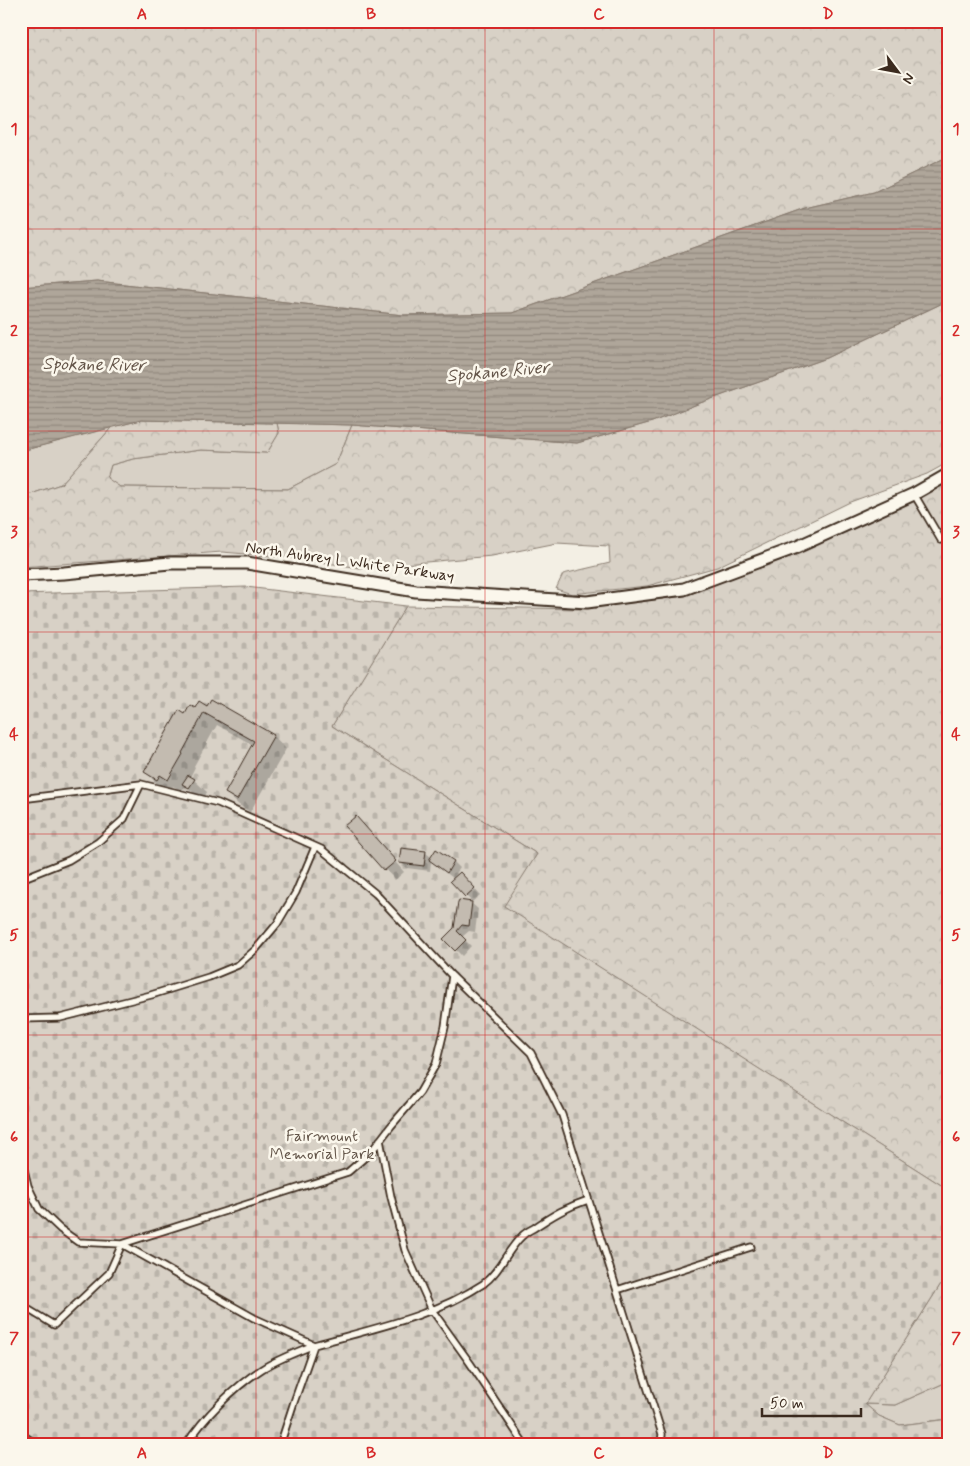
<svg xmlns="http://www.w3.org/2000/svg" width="970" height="1466" viewBox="0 0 970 1466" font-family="Mynerve,sans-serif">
	<defs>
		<pattern id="forest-crowns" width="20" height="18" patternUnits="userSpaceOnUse" patternTransform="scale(1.25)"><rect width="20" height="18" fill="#d8d1c6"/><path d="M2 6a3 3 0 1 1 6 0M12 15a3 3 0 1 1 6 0" fill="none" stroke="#bab4aa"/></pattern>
		<pattern id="cemetery-stones" width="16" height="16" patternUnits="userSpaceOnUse" patternTransform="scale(1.25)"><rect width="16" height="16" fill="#d8d1c6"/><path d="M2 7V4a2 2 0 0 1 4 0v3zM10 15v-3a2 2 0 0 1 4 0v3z" fill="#bab4aa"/></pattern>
		<pattern id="water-rules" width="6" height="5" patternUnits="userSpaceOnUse" patternTransform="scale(1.25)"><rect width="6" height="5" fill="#afa69a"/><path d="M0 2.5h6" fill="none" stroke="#90877d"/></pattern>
	</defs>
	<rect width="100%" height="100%" fill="#f3efe4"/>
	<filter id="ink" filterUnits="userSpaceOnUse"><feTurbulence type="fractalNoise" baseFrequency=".02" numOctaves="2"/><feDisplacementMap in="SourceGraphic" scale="10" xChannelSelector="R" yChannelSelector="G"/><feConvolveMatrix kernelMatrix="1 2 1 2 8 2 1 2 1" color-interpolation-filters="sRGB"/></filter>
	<g filter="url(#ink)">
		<!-- grass -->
		<path fill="#d8d1c6" stroke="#8a7e72" d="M277,423L352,425L336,464L288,489L120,487L107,479L111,465L133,459L201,450L267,453L279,433Z
			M112,427L61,484L28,495L21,492V451Z
			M949,1381V1419L900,1425L879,1416L865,1404L895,1405Z"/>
		<!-- forest -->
		<path fill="url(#forest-crowns)" stroke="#8a7e72" d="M21,21H949V156L874,192L805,208L512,313L403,315L97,281L21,287Z
			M949,300V462L927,474L850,502L717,567L647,586L572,594L556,589L563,574L610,563L609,546L557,543L492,556L360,568L294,558L222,552L21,567V492L28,495L61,484L112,427L141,420L277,423L279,433L267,453L201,450L133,459L111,465L107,478L120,487L288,489L336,464L352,425L577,443L652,422L700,403L827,358Z
			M949,481V1190L503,906L537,854L332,726L406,606L582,609L685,596L804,550Z
			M949,1271V1381L895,1405L865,1404Z"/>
		<!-- cemetery -->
		<path fill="url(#cemetery-stones)" stroke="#8a7e72" d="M246,587L406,606L332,726L537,854L504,906L949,1190V1271L865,1404L879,1416L900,1425L949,1419V1445H21V594Z"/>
		<!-- water -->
		<path fill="url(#water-rules)" stroke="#817468" d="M949,156V300L827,358L700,403L652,422L577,443L352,425L141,420L21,451V287L97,281L403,315L512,313L805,208L874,192Z"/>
		<!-- shadow -->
		<path fill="#0003" d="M212,701L274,736L286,749L250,812L239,805L226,793L253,745L217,725L194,766L195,767L190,777L194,780L207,792L203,800L197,796L185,785L181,791L173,786L170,791L158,785L146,772L185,715L196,709L208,708Z
			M346,826L365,827L404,872L395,880Z
			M437,851L454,862L460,868L453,878L431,861L430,871L407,868L401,862L425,852L432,858Z
			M460,873L480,895L472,902L452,881Z
			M471,903L478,909L475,932L469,931L462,937L471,946L462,956L445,939L455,928Z"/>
		<!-- building -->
		<path fill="#c3bbb0" stroke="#3b2a1e" d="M211,699L274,735L237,800L225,793L254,741L204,713L182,753L183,754L168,780L160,775L157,780L144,772L179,710L185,714L190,705L195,708L199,701L207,706Z
			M188,775L195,779L189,788L182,784Z
			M356,816L396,861L384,871L344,826Z
			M401,848L426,851L424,866L399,863Z
			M436,849L454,861L447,873L429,860Z
			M460,872L475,888L465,897L450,881Z
			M459,900L472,902L469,926L462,925L457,931L466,940L455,951L443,939L454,928L458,902Z"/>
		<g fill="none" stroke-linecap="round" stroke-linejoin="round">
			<defs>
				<path id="service" d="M914,494L941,540
					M21,799L141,784L218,803L321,849L376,894L452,976L531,1053L562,1115L662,1434L661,1445
					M21,879L69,860L98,842L124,819L141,784
					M21,1019L60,1018L151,995L209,977L238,965L256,949L277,924L296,892L315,847
					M380,1140L391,1197L405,1250L432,1310L470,1363L525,1445
					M21,1157L28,1186L39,1209L60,1229L78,1242L122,1244L348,1172L371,1152L391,1126L420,1092L436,1064L445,1027L452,976
					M617,1290L751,1247
					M21,1305L54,1325L109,1273L122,1244L254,1318L314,1345C371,1329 433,1317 483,1284C500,1272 507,1250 522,1236C525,1233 530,1230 534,1228C553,1215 567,1207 588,1200
					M21,1434L38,1445
					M186,1445C204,1417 234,1387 262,1369C278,1359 297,1352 314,1345
					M280,1445L294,1402L314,1345"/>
				<path id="minor" d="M21,575L64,573L170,563H247L416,591L587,602L684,589L797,547L914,494L949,474"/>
			</defs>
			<!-- service casing -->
			<use href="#service" stroke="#3b2a1e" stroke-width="9"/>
			<!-- minor casing -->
			<use href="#minor" stroke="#3b2a1e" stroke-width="15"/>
			<!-- service -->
			<use href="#service" stroke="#fbf7ec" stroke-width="5.5"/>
			<!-- minor -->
			<use href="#minor" stroke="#fbf7ec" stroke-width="11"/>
		</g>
	</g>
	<!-- grid -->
	<path fill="none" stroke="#d62828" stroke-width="1" stroke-opacity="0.55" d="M256,21V1445M485,21V1445M714,21V1445M21,229H949M21,431H949M21,632H949M21,834H949M21,1035H949M21,1237H949"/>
	<g text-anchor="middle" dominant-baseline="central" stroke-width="5" stroke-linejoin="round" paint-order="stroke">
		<!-- street labels -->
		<g font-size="16" fill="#3b2a1e" stroke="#fbf7ec">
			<text transform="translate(350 562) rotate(8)">North Aubrey L White Parkway</text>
		</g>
		<!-- park labels -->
		<g font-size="16" fill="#625448" stroke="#fbf7ec">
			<text x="322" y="1136">Fairmount<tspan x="322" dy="18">Memorial Park</tspan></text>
		</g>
		<!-- water labels -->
		<g font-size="18" font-style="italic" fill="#645549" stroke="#fbf7ec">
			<text transform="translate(94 365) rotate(1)">Spokane River</text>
			<text transform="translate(498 372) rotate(-5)">Spokane River</text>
		</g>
	</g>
	<!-- margin -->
	<rect width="970" height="1466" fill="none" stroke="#fbf7ec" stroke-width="55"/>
	<!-- north arrow -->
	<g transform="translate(898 72) rotate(122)" stroke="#fbf7ec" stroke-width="4" paint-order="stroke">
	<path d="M0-4L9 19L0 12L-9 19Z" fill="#3b2a1e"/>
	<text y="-8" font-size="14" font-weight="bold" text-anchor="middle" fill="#3b2a1e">N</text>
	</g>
	<!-- scale -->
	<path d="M762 1408v8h99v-8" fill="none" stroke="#3b2a1e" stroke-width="2.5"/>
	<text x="770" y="1408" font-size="15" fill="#3b2a1e" stroke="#fbf7ec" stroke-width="4" paint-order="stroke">50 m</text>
	<rect x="28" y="28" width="914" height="1410" fill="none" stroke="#d62828" stroke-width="2"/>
	<g font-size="16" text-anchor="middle" font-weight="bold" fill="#d62828">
		<text x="142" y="19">A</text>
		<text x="371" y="19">B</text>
		<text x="599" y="19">C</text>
		<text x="828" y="19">D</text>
		<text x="14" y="134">1</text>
		<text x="956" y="134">1</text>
		<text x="14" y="336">2</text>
		<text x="956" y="336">2</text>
		<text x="14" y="537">3</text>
		<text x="956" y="537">3</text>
		<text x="14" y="739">4</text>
		<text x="956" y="739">4</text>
		<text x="14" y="940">5</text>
		<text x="956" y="940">5</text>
		<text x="14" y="1142">6</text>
		<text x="956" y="1142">6</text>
		<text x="14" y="1343">7</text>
		<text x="956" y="1343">7</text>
		<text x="142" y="1458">A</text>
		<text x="371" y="1458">B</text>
		<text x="599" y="1458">C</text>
		<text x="828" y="1458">D</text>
	</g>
</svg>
